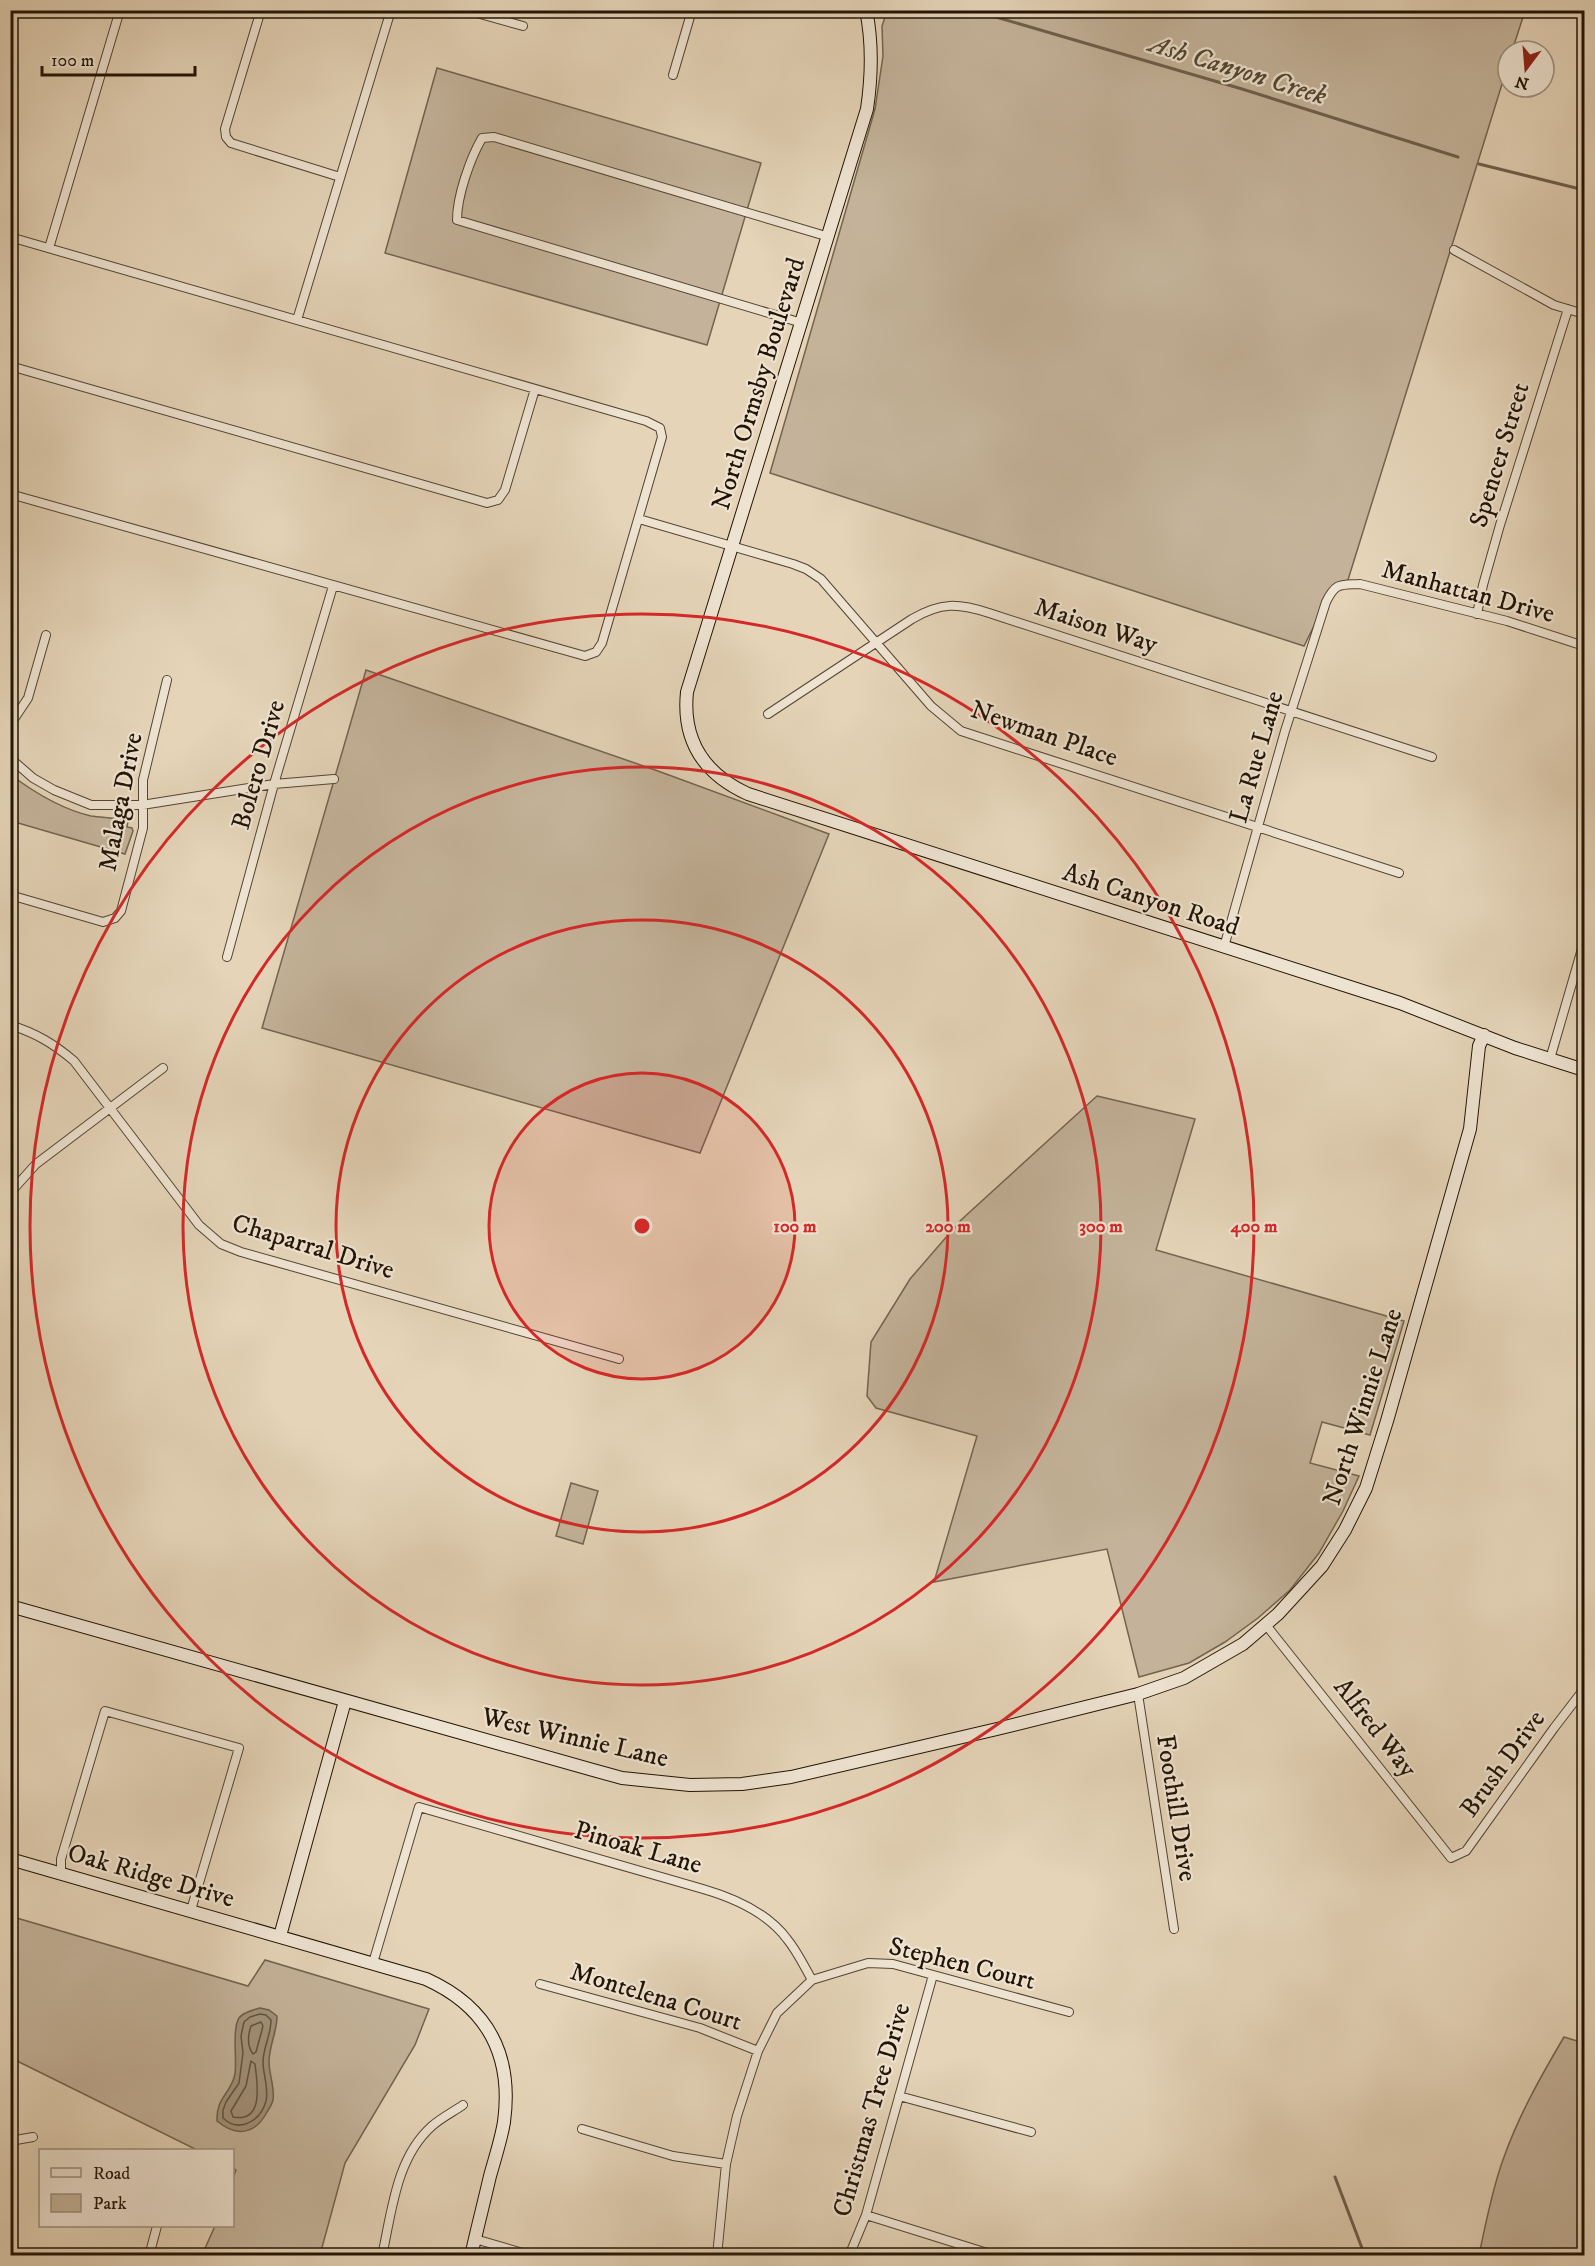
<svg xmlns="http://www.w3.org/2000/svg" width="1595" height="2266" viewBox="0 0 1595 2266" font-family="'IM FELL DW Pica',serif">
	<rect width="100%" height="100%" fill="#e5d4b8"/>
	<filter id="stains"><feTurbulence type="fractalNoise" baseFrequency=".00333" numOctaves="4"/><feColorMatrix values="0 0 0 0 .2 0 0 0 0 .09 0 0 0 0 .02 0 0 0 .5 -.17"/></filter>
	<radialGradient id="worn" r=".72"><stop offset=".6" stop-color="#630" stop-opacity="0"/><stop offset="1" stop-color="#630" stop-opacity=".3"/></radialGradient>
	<!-- green -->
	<path fill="#c4b39a" stroke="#736450" stroke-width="1.5" d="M887,11H1525L1512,51H1508V65L1347,583L1326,602L1304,646L770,473L875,109L883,56L882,26Z
		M437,68L761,163L707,345L385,253Z
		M366,670L658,771L829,834L700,1153L262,1028Z
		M11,775C35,793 61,809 91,816C103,818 117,817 128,821L127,827L132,828L133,831L125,854L11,821Z
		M1097,1096L1195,1119L1156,1250L1404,1321L1370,1435L1322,1422L1310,1463L1359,1476L1343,1511L1319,1553L1290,1590L1258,1618L1225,1642L1189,1663L1139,1677L1107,1549L934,1582L977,1436L876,1408L867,1396L871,1342L910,1279L961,1220Z
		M571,1483L598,1491L583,1544L556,1536Z
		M10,1916L248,1986L265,1960L429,2009L415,2045L345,2163L320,2255H202L215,2226H232L233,2178L236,2170L233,2168L232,2150H197L11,2058Z
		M1564,2037L1584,2043V2255H1479C1486,2223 1492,2189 1504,2157C1519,2115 1541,2076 1564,2037Z"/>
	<!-- water -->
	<path fill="#a3937b" stroke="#6f604c" stroke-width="1.5" d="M260,2008L269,2010L277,2016C277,2032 269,2046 269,2062C269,2074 275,2088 273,2100C272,2104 269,2109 267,2112C255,2135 236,2137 217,2121C216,2097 231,2094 235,2074C237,2059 232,2029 239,2018C243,2012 253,2010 260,2008Z"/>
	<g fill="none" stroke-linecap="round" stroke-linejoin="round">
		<!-- shore -->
		<path stroke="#625440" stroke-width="1.5" d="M260,2014L266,2015L271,2020C271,2035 263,2048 263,2062C263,2074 269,2089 266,2101C261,2120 240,2134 223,2118V2110L226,2102L239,2083L243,2053L241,2036L244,2022L250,2017Z
			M261,2022L263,2026L256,2052L253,2054C247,2046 248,2035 251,2026Z
			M251,2061L255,2064C257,2082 265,2123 233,2117L231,2111L246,2086Z"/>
		<!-- stream -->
		<path stroke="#6f604c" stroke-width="3" d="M972,10L1242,89L1458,157
			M1479,164L1584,190
			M1335,2177L1365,2256"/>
		<defs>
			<path id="street" d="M261,10L225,129L226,137L231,143L340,177
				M466,10L523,26
				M673,75L692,10
				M10,237L646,421L660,428L662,437L602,643L596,652L585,656L10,494
				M49,248L120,10
				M1454,250L1554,305L1584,314
				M297,320L391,10
				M802,323L457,220C457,196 470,159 482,138L494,137L829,237
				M10,366L487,503L498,500L505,490L535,389
				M639,519L793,564L806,569L821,579L931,706L961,731L1399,873
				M1477,614L1483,585L1500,525L1568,309
				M768,714L912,619C941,602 958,603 989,613L1432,757
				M10,725L28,698L46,635
				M10,758L33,778L54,790L91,805H142L274,784L334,779
				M10,895L103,922L115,918L121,911L143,828V780L167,680
				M1224,947L1285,731L1326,602C1336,582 1340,585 1360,584L1507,621L1584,646
				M227,957L274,784L333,586
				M10,1025C36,1033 54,1044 74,1061L199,1225L221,1244L241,1252L619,1359
				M1550,1059L1584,942
				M10,1193L36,1164L163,1068
				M1266,1625L1451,1858L1466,1851L1554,1728L1584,1689
				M1138,1694L1174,1929
				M61,1873V1859L105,1711L239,1748L191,1910
				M373,1963L419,1807L703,1889C734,1898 767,1912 787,1939C797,1951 804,1966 812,1980
				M540,1984L700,2028L758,2051
				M899,2096L1031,2132
				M582,2129L673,2156L726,2164
				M10,2151L16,2140L33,2137
				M866,2215L997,2256
				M475,2239L533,2256
				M149,2256L157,2226
				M382,2256C392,2211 396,2158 432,2126C441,2118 453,2112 463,2105
				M717,2256L726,2164L737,2116L758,2051L777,2013L812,1980L868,1963L893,1964L1069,2012
				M849,2256L866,2215L933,1975"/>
			<path id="secondary" d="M866,10C873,44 872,75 867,109L687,692C682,741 704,774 748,794L1400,1003L1515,1048L1584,1070
				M10,1606L593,1770L622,1778L690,1785L742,1784L791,1777L997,1729L1138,1694L1184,1678L1243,1644L1278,1614L1322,1566L1345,1530L1366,1488L1387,1421L1470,1129L1479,1046L1484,1035
				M10,1859L426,1979C488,2007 513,2055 504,2122C501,2140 495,2158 490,2176C484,2202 477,2229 471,2256
				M280,1936L345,1701"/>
		</defs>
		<!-- street casing -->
		<use href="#street" stroke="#534432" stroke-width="10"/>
		<!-- secondary casing -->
		<use href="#secondary" stroke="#221405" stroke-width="14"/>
		<!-- street -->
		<use href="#street" stroke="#eee3d1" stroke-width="8"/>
		<!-- secondary -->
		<use href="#secondary" stroke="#eee3d1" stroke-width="12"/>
	</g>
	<!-- distance rings -->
	<circle cx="642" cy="1226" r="153" fill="#d62828" fill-opacity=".12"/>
	<g fill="none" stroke="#d62828" stroke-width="3">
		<circle cx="642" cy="1226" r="153"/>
		<circle cx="642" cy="1226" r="306"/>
		<circle cx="642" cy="1226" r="459"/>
		<circle cx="642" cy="1226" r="612"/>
	</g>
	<g text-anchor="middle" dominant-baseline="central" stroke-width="4.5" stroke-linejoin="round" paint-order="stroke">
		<!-- street labels -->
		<g font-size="26" fill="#221405" stroke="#eee3d1">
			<text transform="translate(759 384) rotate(-73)">North Ormsby Boulevard</text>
			<text transform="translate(1500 455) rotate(-73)">Spencer Street</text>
			<text transform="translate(1468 592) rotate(15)">Manhattan Drive</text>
			<text transform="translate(1096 626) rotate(18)">Maison Way</text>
			<text transform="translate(1044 734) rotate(19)">Newman Place</text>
			<text transform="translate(1257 757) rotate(-74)">La Rue Lane</text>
			<text transform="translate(259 765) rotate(-74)">Bolero Drive</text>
			<text transform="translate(121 802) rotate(-79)">Malaga Drive</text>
			<text transform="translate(1151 900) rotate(18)">Ash Canyon Road</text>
			<text transform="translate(313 1247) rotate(17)">Chaparral Drive</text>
			<text transform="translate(1363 1407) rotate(-72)">North Winnie Lane</text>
			<text transform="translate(1375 1728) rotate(52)">Alfred Way</text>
			<text transform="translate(575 1738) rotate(13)">West Winnie Lane</text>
			<text transform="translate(1503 1764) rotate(-54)">Brush Drive</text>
			<text transform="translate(1176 1808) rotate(81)">Foothill Drive</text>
			<text transform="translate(638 1848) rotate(16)">Pinoak Lane</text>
			<text transform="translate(151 1876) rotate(16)">Oak Ridge Drive</text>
			<text transform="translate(962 1964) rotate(14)">Stephen Court</text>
			<text transform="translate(656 1997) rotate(17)">Montelena Court</text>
			<text transform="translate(872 2110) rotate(-74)">Christmas Tree Drive</text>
		</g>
		<!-- water labels -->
		<g font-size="27" font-style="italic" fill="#564734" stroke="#eee3d1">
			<text transform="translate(1238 70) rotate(17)">Ash Canyon Creek</text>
		</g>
	</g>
	<circle cx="642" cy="1226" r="9" fill="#d62828" stroke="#eee3d1" stroke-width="3"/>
	<g font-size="18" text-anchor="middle" font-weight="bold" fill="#d62828" stroke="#eee3d1" stroke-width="4.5" stroke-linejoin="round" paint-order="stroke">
		<text x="795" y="1232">100 m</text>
		<text x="948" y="1232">200 m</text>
		<text x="1101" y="1232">300 m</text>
		<text x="1254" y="1232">400 m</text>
	</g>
	<!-- margin -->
	<rect width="1595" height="2266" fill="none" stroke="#e5d4b8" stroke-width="36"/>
	<rect x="12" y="12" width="1571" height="2242" fill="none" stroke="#221405" stroke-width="3"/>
	<rect x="18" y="18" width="1559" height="2230" fill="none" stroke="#221405" stroke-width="1.5"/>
	<!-- legend -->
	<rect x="39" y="2149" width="195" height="78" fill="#eee3d1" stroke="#9c907f" stroke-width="1.5"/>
	<rect x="51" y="2168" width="30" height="9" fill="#eee3d1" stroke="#9c907f" stroke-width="1.5"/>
	<text x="93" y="2179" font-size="18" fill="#221405">Road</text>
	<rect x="51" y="2194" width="30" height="18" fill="#c4b39a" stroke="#9c907f" stroke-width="1.5"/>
	<text x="93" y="2209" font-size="18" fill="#221405">Park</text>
	<!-- north arrow -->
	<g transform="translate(1526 69) rotate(196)"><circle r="28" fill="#eee3d1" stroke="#9c907f" stroke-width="1.5"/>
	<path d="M0-4.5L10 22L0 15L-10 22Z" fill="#8f2418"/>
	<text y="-9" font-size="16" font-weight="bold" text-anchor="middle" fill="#221405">N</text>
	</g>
	<!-- scale -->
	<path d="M42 66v9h153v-9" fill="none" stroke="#221405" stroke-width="3"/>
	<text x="51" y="66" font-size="18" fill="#221405" stroke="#eee3d1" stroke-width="4.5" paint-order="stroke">100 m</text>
	<rect width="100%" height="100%" filter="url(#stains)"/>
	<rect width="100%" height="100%" fill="url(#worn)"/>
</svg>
